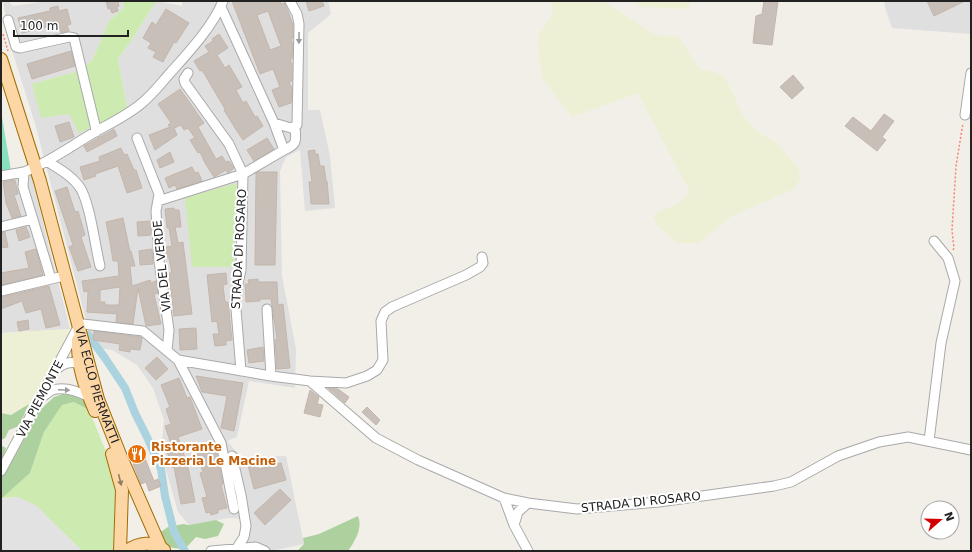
<svg xmlns="http://www.w3.org/2000/svg" width="972" height="552" viewBox="0 0 972 552" font-family="'DejaVu Sans',sans-serif">
	<rect width="100%" height="100%" fill="#f2efe9"/>
	<!-- residential -->
	<path fill="#e0dfdf" d="M3,1H8L13,6L47,1H123L124,8L109,21L92,61L75,72L33,84L69,114L127,107L118,59L133,38L156,1L182,6L183,1H328L331,14L308,33V110H320L330,156L335,208L305,211L300,150L286,157L280,171L282,276L296,349L295,388L249,381L237,437L227,441L241,457L286,456L304,544L276,550V551H244L248,519L229,518L189,525L178,512L161,452L164,420L153,388L137,365L112,350L93,347L36,127L11,47Z
		M886,1H971V34L892,28L884,4Z
		M29,166L70,329L1,333V173Z"/>
	<!-- farmland -->
	<path fill="#eef0d5" d="M551,1H603L656,35L679,37L700,70L712,71L725,77L744,117L758,132L777,143L798,168L801,178L794,189L732,216L699,243H678L657,225L653,215L680,202L690,192L638,93L572,117L542,78L538,49L539,35L553,13Z
		M631,1H690L688,9L644,7Z
		M70,329L55,359L35,396L29,404L11,415L1,413V333Z"/>
	<!-- grass -->
	<path fill="#cdebb0" d="M123,1H156L133,38L118,59L127,107L108,119L79,133L69,114L41,118L32,84L75,72L92,61L109,21L124,8Z
		M237,183L234,267H192L185,198Z
		M74,402L89,410L107,454L115,490L113,551H82L64,533L18,497L2,498L30,473L44,432L62,405Z"/>
	<!-- forest -->
	<path fill="#add19e" d="M66,393C79,395 83,398 89,410L74,402L62,405L44,432L30,473L1,499V442L2,446L6,448L2,461L15,456L40,410L54,397Z
		M29,404L19,426L9,430L5,438L1,440V413L11,415Z
		M358,516C363,528 355,541 348,551H297L304,544L303,538L319,534Z
		M216,520L224,524L218,536L205,539L196,537L185,549L173,548L162,543L159,533L168,527L183,524L189,525Z"/>
	<!-- pitch -->
	<path fill="#88e0be" d="M1,111L11,171L1,173Z"/>
	<!-- parking -->
	<path fill="#e2e2e2" d="M18,497L37,506L82,551H1V499Z"/>
	<g fill="none" stroke-linecap="round" stroke-linejoin="round">
		<!-- canal -->
		<path stroke="#aad3df" stroke-width="8" d="M88,335L105,358L125,388L135,413L147,437L161,469L165,496L174,532L185,551"/>
	</g>
	<!-- building -->
	<path fill="#c7bfb8" stroke="#c4b6ab" fill-rule="evenodd" d="M106,1H118L119,6L117,7L118,11L112,13L110,8L108,9Z
		M232,1H280L281,4L285,3L293,25V38L291,39L293,44L292,59L290,60L292,64V81L289,82L292,88L291,103L279,107L272,90L280,87L273,69L260,74ZM268,11L281,46L270,50L257,15Z
		M306,1H322L324,6L309,11Z
		M764,1H778L772,45L753,43L756,16L762,14Z
		M927,1H965L934,16Z
		M58,6L59,11L67,9L71,24L67,25L69,31L61,33L59,26L55,27L54,25L22,33L18,18L50,11V8Z
		M166,9L189,23L176,43L174,42L163,62L153,57L156,52L148,48L151,43L143,38L152,22L156,25Z
		M219,34L228,48L217,55L225,68L229,65L242,87L236,90L243,103L246,101L255,117L257,116L263,126L243,140L235,128L224,110L225,109L202,70L200,71L194,61L209,52L205,46L213,41L212,39Z
		M71,51L75,66L32,79L27,64Z
		M793,75L804,88L792,99L780,87Z
		M180,89L204,123L198,127L216,159L222,156L226,162L229,161L234,168L228,173L226,170L214,177L205,163L200,152L198,153L190,140L195,138L188,128L184,130L181,125L174,128L177,135L155,150L149,135L170,127L168,125L171,123L158,104Z
		M884,114L894,121L882,137L886,140L877,151L845,126L853,117L871,131Z
		M69,122L74,137L60,142L55,126Z
		M114,129L117,136L87,152L84,146Z
		M267,138L274,149L254,161L247,150Z
		M121,148L124,155L127,154L134,170H136L142,188L127,193L118,166L95,174L96,176L84,180L80,167L100,161L99,157Z
		M315,150V154H318L320,166H324L326,181H327L329,204H311L309,182H312L308,151Z
		M170,152L174,162L160,168L157,160Z
		M192,167L195,173L198,172L202,181L177,189L175,185L169,188L165,178Z
		M259,172H277L275,265H255L256,173Z
		M15,180L18,194L14,195L21,216L12,218L6,203L3,182Z
		M67,187L75,212L78,211L85,235L81,237L91,267L78,271L69,247L73,245L55,191Z
		M174,208V210H179L181,227H175L178,243L183,242L192,314L174,316L169,273H172L169,258H167L166,247L172,246L169,228H167L165,209Z
		M123,218L130,252L131,251L135,266H130L132,286L150,280L151,283L156,281L158,293L154,294L161,324L146,326L138,288L133,324L116,322L117,314L87,312L88,291L84,292L82,281L119,276L118,261H113L110,242L106,222ZM120,287L119,305H105V302H100V290Z
		M151,221V235L138,236L137,222Z
		M26,227L30,237L19,241L16,230Z
		M5,232L8,247L1,248V233Z
		M36,249L43,275L1,285V273L29,268L25,252Z
		M152,249L153,264L140,265L139,251Z
		M226,273L227,284L223,285L225,302H228L232,340L226,341V345L215,346L213,334H219L217,321L212,322L207,275Z
		M258,279V282H277L278,305L283,304L290,368L277,369L275,340L277,339L271,299H260V301L246,302L245,284H249L248,280Z
		M49,286L60,325L46,328L41,309L26,313L22,301L1,309V297Z
		M28,320L29,329L19,331L17,322Z
		M196,328L197,349L180,350L179,329Z
		M94,331L141,337L142,338L140,350L130,349V352L119,350L120,344L93,340Z
		M263,347L264,361L249,363L247,350Z
		M157,357L168,369L156,380L145,368Z
		M196,376L243,383L234,431L221,428L227,396L202,392Z
		M179,378L187,398L190,397L202,429L178,437L188,467L195,502L181,504L174,467L173,468L166,449L172,447L165,426L171,424L166,409L170,407L161,385Z
		M328,388L338,389L349,397L345,403Z
		M310,390L319,397L317,404L323,405L320,417L304,413Z
		M367,407L380,420L376,425L362,412Z
		M214,444L217,455L223,484L221,485L227,508L218,510V513L211,515L210,512L206,513L202,498L207,497L200,473L203,472L196,450Z
		M140,446L154,481L158,479L161,486L149,491L146,482L141,484L133,464L137,462L132,449Z
		M256,460L259,469L281,463L286,480L254,489L248,465H250L249,462Z
		M280,489L291,500L265,525L254,513Z"/>
	<g fill="none" stroke-linecap="round" stroke-linejoin="round">
		<defs>
			<path id="minor" d="M8,20L16,47L20,48L69,37L74,38L95,125L96,132
				M188,73L184,79L185,83L229,144L243,174L241,270L235,297L241,371
				M965,115L971,73
				M274,123L291,128L297,125L299,24L297,14L290,1
				M137,138L159,194L156,211L159,261L169,330L167,351
				M284,150C298,144 296,141 295,127
				M48,162C59,169 71,175 79,186C90,201 95,246 100,266
				M1,176L24,172
				M158,201L243,174L284,150L274,123L221,7
				M1,227L33,219
				M64,276L51,279L23,187L24,172C50,162 71,146 95,132C111,123 128,115 142,103C153,94 162,82 171,72C189,52 213,26 223,1
				M1,291L51,279
				M267,309L271,376
				M178,360L221,443L234,509
				M56,370C63,362 75,360 83,366
				M310,381L376,438L418,460L504,498L528,503L577,509L659,502L774,486L791,482L838,456L879,442L908,437L971,450
				M42,397C45,395 49,392 52,390C65,386 78,391 89,397
				M929,441L941,343L955,281L948,258L934,241
				M232,456L241,495L246,526L244,537L237,548
				M1,471L78,327L83,324L143,331L178,360L271,376L310,381L346,383L367,376L377,370L383,360L381,321L385,312L392,307L466,275L480,267L483,263L482,257
				M504,498L514,525L528,551
				M514,525L518,512L528,503
				M211,551L256,547L265,551"/>
			<g id="major">
				<path id="s1" d="M1,59L40,181L98,399L121,457L160,546"/>
				<path d="M78,340C77,365 85,388 95,411"/>
				<path d="M112,454L122,490L120,551"/>
				<path d="M127,551C139,542 153,541 164,550"/>
			</g>
		</defs>
		<!-- minor casing -->
		<use href="#minor" stroke="#a9a9a9" stroke-width="11"/>
		<!-- major casing -->
		<use href="#major" stroke="#a06b00" stroke-width="14"/>
		<!-- path -->
		<path stroke="#fa8072" stroke-width="1.5" stroke-dasharray="2 2" stroke-linecap="butt" d="M3,34L8,51
			M953,250L954,248L952,230L956,166L963,123"/>
		<!-- minor -->
		<use href="#minor" stroke="#fff" stroke-width="9"/>
		<!-- major -->
		<use href="#major" stroke="#fcd6a4" stroke-width="12"/>
	</g>
	<!-- one-way arrows -->
	<defs><path id="oneway-solid" d="M-6-.8H1V-3.2L6.5 0L1 3.2V.8H-6Z"/></defs>
	<g fill="#9c9c9c">
		<use href="#oneway-solid" transform="translate(299 38) rotate(91)"/>
		<use href="#oneway-solid" transform="translate(64 390) rotate(2)"/>
	</g>
	<use fill="#8f7c63" href="#oneway-solid" transform="translate(120 480) rotate(77)"/>
	<!-- icons -->
	<defs>
		<symbol id="restaurant-disc" viewBox="-11 -11 22 22"><circle r="9.5" fill="#e8710a" stroke="#fff"/><path d="M-5-6h1v4h1v-4h1v4h1v-4h1v5L-1.5 .5V6h-2V.5L-5-1ZM5-6V6H3V1.5H1.5Q1.5-4 5-6Z" fill="#fff"/></symbol>
	</defs>
	<g fill-rule="evenodd">
		<use href="#restaurant-disc" x="126" y="443" width="22" height="22"/>
	</g>
	<g text-anchor="middle" dominant-baseline="central" stroke-width="4" stroke-linejoin="round" paint-order="stroke">
		<!-- street labels -->
		<g font-size="12" fill="#222" stroke="#fff">
			<text transform="translate(239 249) rotate(-87)">STRADA DI ROSARO</text>
			<text transform="translate(162 266) rotate(-96)">VIA DEL VERDE</text>
			<text stroke="none"><textPath href="#s1" startOffset="340">VIA ECLO PIERMATTI</textPath></text>
			<text transform="translate(40 399) rotate(-62)">VIA PIEMONTE</text>
			<text transform="translate(641 502) rotate(-6)">STRADA DI ROSARO</text>
		</g>
		<!-- food labels -->
		<g font-size="12" font-weight="bold" fill="#c56008" stroke="#fff" text-anchor="start">
			<text x="151" y="447">Ristorante<tspan x="151" dy="14">Pizzeria Le Macine</tspan></text>
		</g>
	</g>
	<!-- border -->
	<rect width="972" height="552" fill="none" stroke="#222222" stroke-width="4"/>
	<!-- north arrow -->
	<g transform="translate(940 520) rotate(70)"><circle r="19" fill="#ffffff" stroke="#a7a7a7"/>
	<path d="M0-3L7 15L0 10L-7 15Z" fill="#d40000"/>
	<text y="-6" font-size="11" font-weight="bold" text-anchor="middle" fill="#222222">N</text>
	</g>
	<!-- scale -->
	<path d="M14 30v6h114v-6" fill="none" stroke="#222222" stroke-width="2"/>
	<text x="20" y="30" font-size="12" fill="#222222" stroke="#ffffff" stroke-width="3" paint-order="stroke">100 m</text>
</svg>
